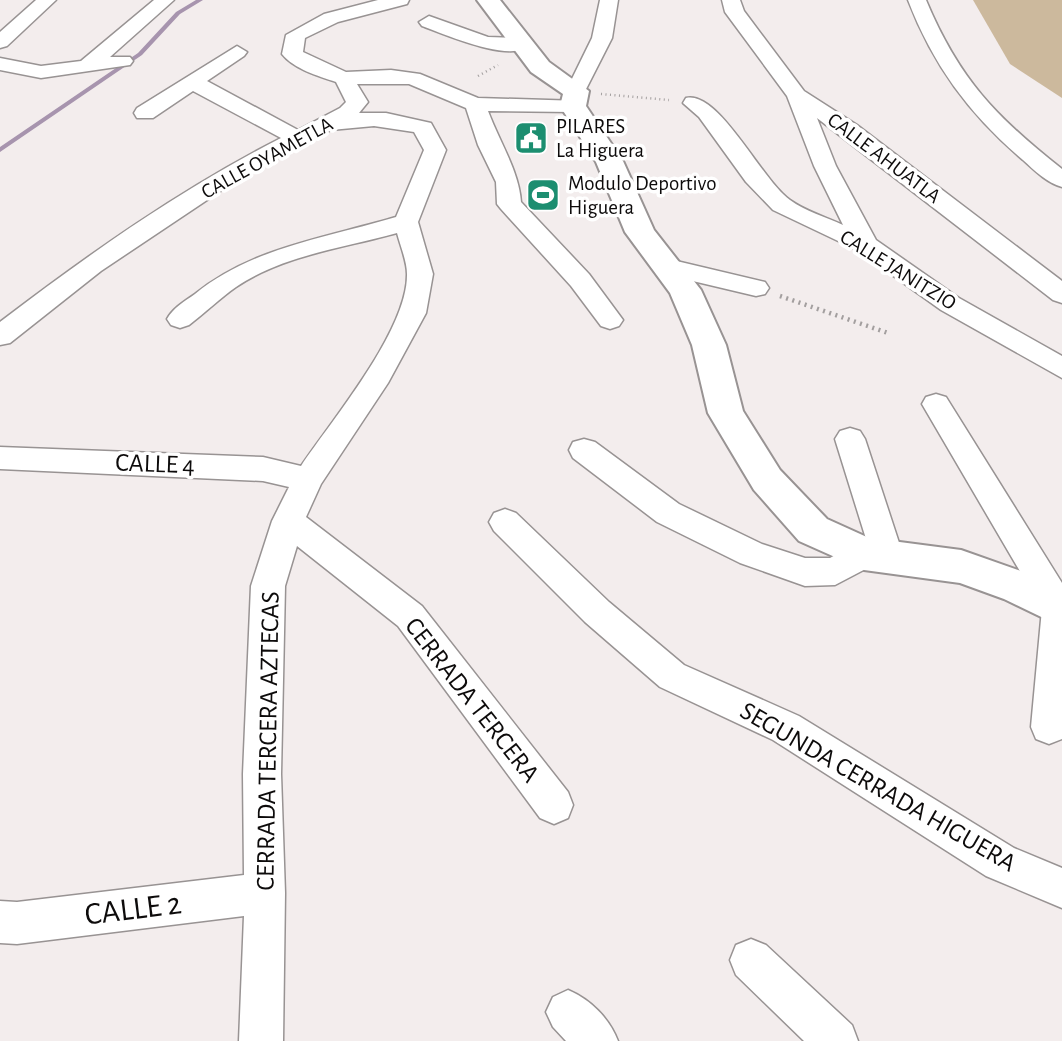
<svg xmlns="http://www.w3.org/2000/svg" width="1062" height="1041" viewBox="0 0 1062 1041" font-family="'Alegreya Sans',sans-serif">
	<rect width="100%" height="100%" fill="#f3eded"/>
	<!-- forest -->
	<path fill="#ccb99d" d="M973,0H1062V98L1010,64Z"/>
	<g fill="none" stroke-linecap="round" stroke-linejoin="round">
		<!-- stream -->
		<path fill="#a794ae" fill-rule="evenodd" d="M196,0H203L180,14L142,55L0,152V147L138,53L176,12Z"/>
		<defs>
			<path id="street" d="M36,0H56L7,46L0,48V32Z
				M154,0H174L110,57H130L133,61L130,65L41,78L0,70V58L41,66L81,61Z
				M378,0H409L407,4L338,22L305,38L303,52L346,72L391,70L420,74L478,98L581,101L584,106L581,111L573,112L488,111C499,141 519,171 521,202L589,274L623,320L619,326L610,329L601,326L571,286L501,209L497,204L496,182L478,145L466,108L409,84H357L368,102L359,113H386L431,123L446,150L418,222L433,274L426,313L388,383L321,484L306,517L422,606L568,792L573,805L568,818L554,824L540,818L398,626L297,546L285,586L281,774L285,893L283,1041H239L244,916L17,944L0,943V901L17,902L244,875L243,774L251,586L272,521L289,487L263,481L0,469V447L263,457L301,466C332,420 408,330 407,274C407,261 400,245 397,233C344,248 283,255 236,287C220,298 205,313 189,325L180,328L171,325L167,319C173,308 185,301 195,294C253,247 326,238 396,217L424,150L414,132L374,126L331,130L243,176L101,271L10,343L0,345V322C89,254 181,189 281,138L193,91L153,118H137L134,113L137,108L237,46L247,52L244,56L207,81L298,130L340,108L346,102L336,82C318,76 294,69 282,54L286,35L324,14Z
				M600,0H618L612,38L583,95H569L566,91L592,38Z
				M722,0H740L744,11L804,91L857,125L1062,281V303L1053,300L817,118L836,166L876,240L959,298L1062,356V378L941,310L857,250L773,210L746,182L699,117L683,103L686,98C719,90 762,181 790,200C805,211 826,217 843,225L814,166L787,96L725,12Z
				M908,0H926C959,79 996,117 1062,169V187C1047,183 1034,170 1023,160C969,114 933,65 908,0Z
				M429,16L488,37L521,38L531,44C514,65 444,34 422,26L419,22Z
				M668,259L765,282L769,288L765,294L756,296L659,273L655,267L659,261Z
				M936,394L946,397L1062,583V739L1049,744L1036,739L1031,727L1042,609L922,404L926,397Z
				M850,428L860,431L865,439L904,558L899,567L888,571L875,564L835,585L805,586L740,563L657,522L573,458L569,450L573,442L584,439L595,442L679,504L762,544L805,558H830L853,545L867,542L835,439L840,431Z
				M505,509L516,513L609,602L684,665L799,716L1014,848L1062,868V908L986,876L773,740L660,687L585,622L494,531L489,522L494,513Z
				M751,939L766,945L852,1025L858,1041H804L736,975L730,960L736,945Z
				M568,990C591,1000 609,1018 618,1041H566L553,1027L546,1012L553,997Z"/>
			<path id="secondary" d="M477,0H500L549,62L589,91L586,106L623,161L654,230L701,290L726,345L743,411L780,470L827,519L869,538L961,550L1032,575L1062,589V627L1004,599L960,583L864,570L799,541L754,490L708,413L692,345L670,293L625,232L596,162L560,106L563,94L531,72Z"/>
		</defs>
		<!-- street casing -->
		<use href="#street" stroke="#989393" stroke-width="3"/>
		<!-- secondary casing -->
		<use href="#secondary" stroke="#989393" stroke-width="4"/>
		<!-- path-far1 -->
		<path stroke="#a39f9f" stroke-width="2.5" stroke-dasharray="1 3.5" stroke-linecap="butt" d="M478,76L498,65
			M601,94L669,100"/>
		<!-- path -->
		<path stroke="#a39f9f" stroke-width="4.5" stroke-dasharray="2 4.5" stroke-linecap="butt" d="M780,296L888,333"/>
		<!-- street -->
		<use href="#street" fill="#fff" fill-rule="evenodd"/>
		<!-- secondary -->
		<use href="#secondary" fill="#fff" fill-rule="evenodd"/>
	</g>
	<!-- icons -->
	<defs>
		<symbol id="civic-square" viewBox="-11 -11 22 22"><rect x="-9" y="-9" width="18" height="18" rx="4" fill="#1c8e70" stroke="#fff"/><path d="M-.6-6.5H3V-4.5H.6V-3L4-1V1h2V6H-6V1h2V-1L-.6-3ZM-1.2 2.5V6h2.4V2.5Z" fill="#fff"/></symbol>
		<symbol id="stadium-square" viewBox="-11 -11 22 22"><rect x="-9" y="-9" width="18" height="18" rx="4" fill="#1c8e70" stroke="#fff"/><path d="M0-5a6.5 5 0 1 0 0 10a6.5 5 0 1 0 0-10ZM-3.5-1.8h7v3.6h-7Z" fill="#fff"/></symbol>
	</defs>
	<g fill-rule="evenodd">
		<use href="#civic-square" x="512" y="119" width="38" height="38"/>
		<use href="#stadium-square" x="524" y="176" width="38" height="38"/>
	</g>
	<g text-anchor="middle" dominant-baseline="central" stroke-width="7" stroke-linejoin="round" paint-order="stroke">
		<!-- far-poi labels -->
		<g font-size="21" fill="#0d0b0b" stroke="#fff" text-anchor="start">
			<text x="556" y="126">PILARES<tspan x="556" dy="24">La Higuera</tspan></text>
			<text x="568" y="183">Modulo Deportivo<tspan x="568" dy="24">Higuera</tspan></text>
		</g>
		<!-- far-street labels -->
		<g font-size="21" fill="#0d0b0b" stroke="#fff">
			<text transform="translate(267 158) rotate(-29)">CALLE OYAMETLA</text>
			<text transform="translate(884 158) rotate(37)">CALLE AHUATLA</text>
			<text transform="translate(898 270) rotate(32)">CALLE JANITZIO</text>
		</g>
		<!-- street labels -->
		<g font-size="26" fill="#0d0b0b" stroke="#fff">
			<text transform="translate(155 464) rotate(2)">CALLE 4</text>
			<text transform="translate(472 700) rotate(52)">CERRADA TERCERA</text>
			<text transform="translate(268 741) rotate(-89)">CERRADA TERCERA AZTECAS</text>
			<text transform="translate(878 787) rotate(30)">SEGUNDA CERRADA HIGUERA</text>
		</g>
		<!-- near-street labels -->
		<g font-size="32" fill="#0d0b0b" stroke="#fff">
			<text transform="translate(133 909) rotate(-7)">CALLE 2</text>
		</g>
	</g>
</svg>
